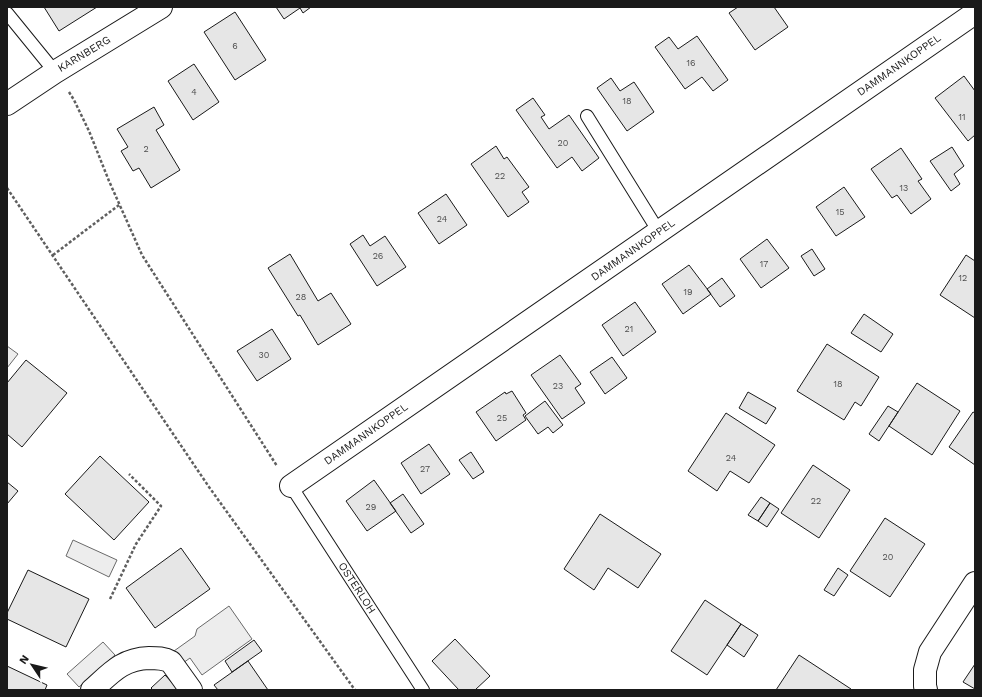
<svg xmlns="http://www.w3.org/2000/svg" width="982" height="697" viewBox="0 0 982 697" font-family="'Work Sans',sans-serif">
	<rect width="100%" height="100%" fill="#fff"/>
	<!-- parking -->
	<path fill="#ededed" stroke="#6a6a6a" d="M7,346L18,354L7,368Z
		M73,540L117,560L109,577L66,556Z
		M229,606L252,639L202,675L190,658L183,663L174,651L195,636L197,629Z
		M103,642L115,655L79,687L67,674Z"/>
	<!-- building -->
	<path fill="#e6e6e6" stroke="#1a1a1a" d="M44,7H97L59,31Z
		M276,7H311L303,13L300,8L284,19Z
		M738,7H762L763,8L764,7H774L788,27L755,50L729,13Z
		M235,12L266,60L235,80L204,32Z
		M697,36L728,80L713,91L702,77L685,89L655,47L669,37L678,49Z
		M194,64L219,102L193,120L168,81Z
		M964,76L975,91V135L968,141L935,98Z
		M611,78L620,91L634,82L654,112L627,131L597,88Z
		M533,98L545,115L541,117L549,129L569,115L599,158L582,171L572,157L557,168L516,110Z
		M154,107L164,125L156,130L180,170L151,188L139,168L133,171L121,151L128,147L117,129Z
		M496,146L504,159L507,157L529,187L522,192L529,202L508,217L471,164Z
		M952,147L964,166L954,174L960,184L951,191L930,161Z
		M901,148L922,179L918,181L931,199L911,214L897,195L892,198L871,169Z
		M844,187L865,217L836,236L816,207Z
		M446,194L467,225L439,244L418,213Z
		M363,235L370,246L385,236L406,267L377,286L350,244Z
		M767,239L789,268L761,288L740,259Z
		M812,249L825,269L814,276L801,256Z
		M290,254L318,301L331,293L351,324L318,345L300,315L298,316L268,268Z
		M966,255L975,261V318L940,295Z
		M689,265L711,294L683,314L662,284Z
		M722,278L735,296L720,307L707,289Z
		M635,302L656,332L623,356L602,325Z
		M864,314L893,334L881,352L851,333Z
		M272,329L291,359L257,381L237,351Z
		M827,344L879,377L861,406L855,402L844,420L797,391Z
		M560,355L581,384L575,388L585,403L562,419L531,375Z
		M612,357L627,378L605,394L590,372Z
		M26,360L67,393L22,447L7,434V383Z
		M917,383L960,411L932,455L889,426Z
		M512,391L526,413L523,415L526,420L496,441L476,412L505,392L506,394Z
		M748,392L776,408L766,424L739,408Z
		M545,401L563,425L553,433L548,427L538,434L525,416Z
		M888,406L898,412L879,441L869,434Z
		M973,412L975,413V465L949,447Z
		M726,413L775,445L749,483L730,471L717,491L688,471Z
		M429,444L450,474L421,494L401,463Z
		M471,452L484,472L473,479L459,460Z
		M100,456L149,502L114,540L65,494Z
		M813,465L850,490L819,538L781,513Z
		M374,480L396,511L367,531L346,501Z
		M7,482L18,491L7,504Z
		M403,494L424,524L411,533L390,503Z
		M761,497L770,503L758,521L748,515Z
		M770,503L779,509L767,527L758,521Z
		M600,514L661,554L638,588L608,568L594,590L564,569Z
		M885,518L925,544L890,597L850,571Z
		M181,548L210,589L155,628L126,588Z
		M838,568L848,575L834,596L824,590Z
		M28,570L89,599L66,647L7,619V613Z
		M705,600L741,624L707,675L671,651Z
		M741,624L758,635L744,657L727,645Z
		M455,639L490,676L475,690H459L432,661Z
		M254,640L262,651L232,672L225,661Z
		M799,655L851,689L850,690H776Z
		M248,661L268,690H218L214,685Z
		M975,664V689L963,682Z
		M7,666L47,685L45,690H7Z
		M165,675L179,690H153L151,688Z"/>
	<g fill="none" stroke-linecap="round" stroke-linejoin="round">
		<defs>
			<path id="lane" d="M7,13L55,72
				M587,116L659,232
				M291,486L423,690"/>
			<path id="street" d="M291,486L975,13
				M92,690C111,673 122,659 149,658C157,658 164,658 171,662L191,690
				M926,690L925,686V670L930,652L975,583"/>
			<path id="secondary" d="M7,104L55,72L161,7"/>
		</defs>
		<!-- lane casing -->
		<use href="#lane" stroke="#1a1a1a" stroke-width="14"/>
		<!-- street casing -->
		<use href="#street" stroke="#1a1a1a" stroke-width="24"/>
		<!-- secondary casing -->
		<use href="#secondary" stroke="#1a1a1a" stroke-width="24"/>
		<!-- path -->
		<path stroke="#5f5f5f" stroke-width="2.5" stroke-dasharray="3 2" stroke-linecap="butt" d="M69,92L74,100L89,131L109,181L142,255L277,466
			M7,188L209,487L355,690
			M53,255L119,205
			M110,599L136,544L161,506L129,474"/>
		<!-- lane -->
		<use href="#lane" stroke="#fff" stroke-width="12"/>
		<!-- street -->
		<use href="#street" stroke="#fff" stroke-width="22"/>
		<!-- secondary -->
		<use href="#secondary" stroke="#fff" stroke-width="22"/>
	</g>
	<g text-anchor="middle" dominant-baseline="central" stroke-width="3" stroke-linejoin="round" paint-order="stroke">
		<!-- number labels -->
		<g font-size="9" fill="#4d4d4d">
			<text x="235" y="46">6</text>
			<text x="691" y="63">16</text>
			<text x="194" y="92">4</text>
			<text x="627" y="101">18</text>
			<text x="962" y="117">11</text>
			<text x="563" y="143">20</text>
			<text x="146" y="149">2</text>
			<text x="500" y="176">22</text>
			<text x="904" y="188">13</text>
			<text x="840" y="212">15</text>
			<text x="442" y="219">24</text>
			<text x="378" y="256">26</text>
			<text x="764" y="264">17</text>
			<text x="963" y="278">12</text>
			<text x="688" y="292">19</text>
			<text x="301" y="297">28</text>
			<text x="629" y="329">21</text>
			<text x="264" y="355">30</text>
			<text x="838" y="384">18</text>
			<text x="558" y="386">23</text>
			<text x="502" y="418">25</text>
			<text x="731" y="458">24</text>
			<text x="425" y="469">27</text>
			<text x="816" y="501">22</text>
			<text x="371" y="507">29</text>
			<text x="888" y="557">20</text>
		</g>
		<!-- street labels -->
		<g font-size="11" fill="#1a1a1a" stroke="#fff">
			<text transform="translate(84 54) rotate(-31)">KARNBERG</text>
			<text transform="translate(899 65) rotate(-35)">DAMMANNKOPPEL</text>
			<text transform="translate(633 250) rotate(-35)">DAMMANNKOPPEL</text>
			<text transform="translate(366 434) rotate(-35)">DAMMANNKOPPEL</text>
			<text transform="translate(357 588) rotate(57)">OSTERLOH</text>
		</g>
	</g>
	<!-- border -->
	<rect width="982" height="697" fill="none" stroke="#1a1a1a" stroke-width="16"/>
	<!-- north arrow -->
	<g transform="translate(32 665) rotate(305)" stroke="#ffffff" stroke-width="3" paint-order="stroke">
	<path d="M0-3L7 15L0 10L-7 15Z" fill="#1a1a1a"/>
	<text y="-6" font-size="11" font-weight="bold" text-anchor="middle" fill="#1a1a1a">N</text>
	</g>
</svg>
